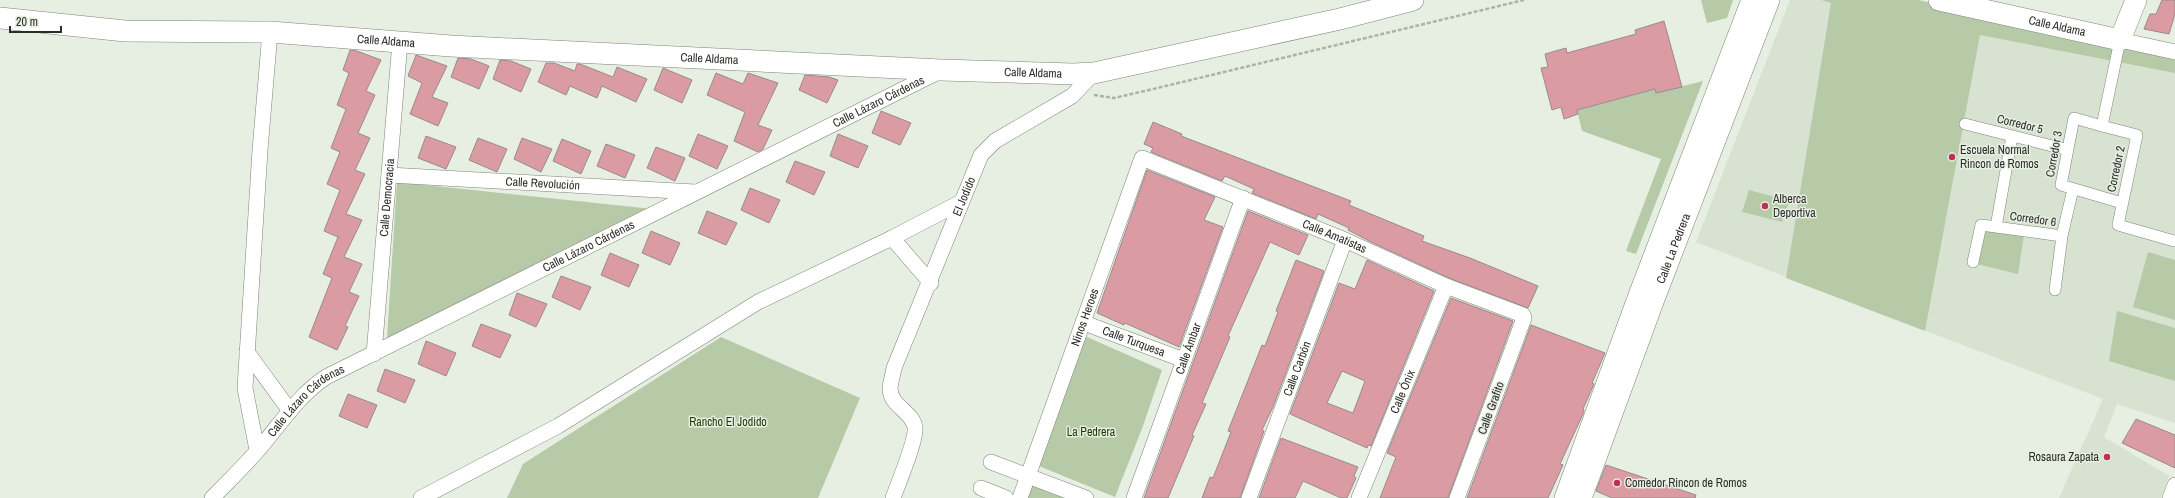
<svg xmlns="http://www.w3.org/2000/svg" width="2175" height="498" viewBox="0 0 2175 498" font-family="'Archivo Narrow',sans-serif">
	<rect width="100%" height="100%" fill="#e7eee2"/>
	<!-- built -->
	<path fill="#d7e2d1" d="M1790,0H1821L2175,72V423L2117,404L2104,437L2169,476L2161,498H2059L2103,399L1696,242Z"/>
	<!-- green -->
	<path fill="#b6caa7" d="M1701,0H1733L1727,18L1707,23Z
		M1821,0H1918L2175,54V73L1980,35L1925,331L1786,278L1831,3Z
		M1703,81L1636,254L1626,251L1661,159L1582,131L1577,110L1655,89L1656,93Z
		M397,182L653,209L387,338Z
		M1749,190L1789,201L1782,222L1742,212Z
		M1984,229L2024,235L2018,274L1977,264Z
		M2148,252L2175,260V320L2133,307Z
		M2117,311L2175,328V381L2109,361Z
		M1080,334L1162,370L1143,426L1115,497L1029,462Z
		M721,337L860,398L818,498H507L523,464Z
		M1022,480L1067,498H1017Z"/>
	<!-- building -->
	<path fill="#da9ba3" stroke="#998b8c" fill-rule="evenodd" d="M2162,0H2175V14L2169,34L2144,29L2150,14H2156Z
		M1664,21L1682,87L1656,93L1655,89L1577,110L1578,114L1564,119L1561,107L1552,110L1541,68L1548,67L1545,54L1566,48L1567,53L1636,34L1635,30Z
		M350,50L357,51L381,60L366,91L375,95L358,133L370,138L355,170L365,174L346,214L362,220L344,257L362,264L349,292L359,296L345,326L348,327L337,350L309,337L332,278L323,274L338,237L324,231L340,190L327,184L340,152L331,148L346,109L337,105L349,73L343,70Z
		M416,55L447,66L432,97L448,103L438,126L410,114L422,83L408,76Z
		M458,58L471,59L489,66L479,89L451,77Z
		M500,60L511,61L531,69L521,92L493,79Z
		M546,63H554L575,71L577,64H580L613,77L617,67L647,79L636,102L602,86L597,98L570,86L566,95L538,82Z
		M663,68L692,80L682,103L654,90Z
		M716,73L743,84L748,73L778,83L758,125L772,130L763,149L758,152L734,141L745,112L707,95Z
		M805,75L829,77L838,80L827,103L799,90Z
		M881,111L911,123L900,145L872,133Z
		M1153,122L1182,134L1181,136L1351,201L1349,205L1424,236L1422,241L1470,258L1538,286L1528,308L1449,278L1373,243L1348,230L1349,228L1318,214L1316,219L1252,193L1254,189L1225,176L1222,181L1151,152L1153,148L1144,144Z
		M698,134L728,146L717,169L689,156Z
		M838,134L868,146L858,168L830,156Z
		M426,136L456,147L446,169L418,158Z
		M478,138L507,149L497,172L469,160Z
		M522,138L552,149L541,172L514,159Z
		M562,139L591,151L581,174L553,161Z
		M606,144L635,155L625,178L597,166Z
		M656,147L685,158L675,181L647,168Z
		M795,161L825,172L814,195L786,182Z
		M1147,170L1215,197L1204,220L1223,227L1179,347L1125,323L1124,325L1097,313Z
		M750,188L780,200L769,223L741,210Z
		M707,211L737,223L726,245L698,233Z
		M1248,211L1308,235L1299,255L1270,242L1228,336L1230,337L1202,403L1206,404L1192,435L1194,436L1168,498H1144Z
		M651,231L680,243L670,265L642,253Z
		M610,253L639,265L629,287L601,275Z
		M1296,260L1324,271L1273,407L1262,430L1264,431L1240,498H1202L1210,477L1213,478L1231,432L1228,431L1262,345L1265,346L1278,312L1276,311Z
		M1367,260L1434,291L1371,446L1368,445L1367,448L1290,414L1339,283L1355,289ZM1342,371L1365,381L1353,413L1327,403Z
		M561,276L591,287L580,310L552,297Z
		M517,293L547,304L536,327L509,315Z
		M1451,298L1513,321L1448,498H1380L1396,457L1387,453Z
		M481,324L511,335L500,358L472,346Z
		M1531,325L1605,353L1592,383L1594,384L1583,409L1584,410L1583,414L1560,464L1563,465L1548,498H1467Z
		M426,341L456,353L446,376L418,364Z
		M385,369L415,380L405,403L377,391Z
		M348,394L377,405L367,428L339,416Z
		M2136,419L2175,435V468L2122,443Z
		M1281,438L1358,467L1354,476L1356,478L1347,498H1341L1303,481L1295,498H1259Z
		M1606,465L1696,495L1695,498H1612L1596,491Z"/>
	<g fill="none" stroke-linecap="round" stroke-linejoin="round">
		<defs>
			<path id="pedestrian" d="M2120,40L2102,126L2137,135L2118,225L2174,241
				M1965,124L2068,150
				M2102,126L2074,118L2061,185L2122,203
				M2012,136L1996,227L2062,236L2073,189
				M1973,262L1981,225L1996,227
				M2055,290L2062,236"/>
			<g id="minor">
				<path d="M2120,40L2175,52"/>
				<path id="s1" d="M389,175L695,192"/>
				<path d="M892,238L931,283"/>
				<path id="s2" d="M1084,323L1184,360"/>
				<path d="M247,352L290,411"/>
				<path id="s3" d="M374,354L400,42"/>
				<path d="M257,450L245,388L260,150L270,32"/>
				<path d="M991,462L1086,498"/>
				<path d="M981,488L1006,498"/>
				<path id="s4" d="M212,498C228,482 244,466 259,449C280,424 299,395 326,377L940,71"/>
				<path d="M421,498L558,426L758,302L892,238L961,202"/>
				<path id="s5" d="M893,498C898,484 917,439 915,427C912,411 891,407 890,389C890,383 893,375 894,368L981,155L995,141L1072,96L1094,73"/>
				<path id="s6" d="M1020,498L1142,158L1345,240L1446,286L1523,315L1524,318L1457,498"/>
				<path id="s7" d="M1134,498L1243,198"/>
				<path id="s8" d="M1249,498L1345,240"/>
				<path id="s9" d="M1359,498L1446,286"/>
				<path d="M2170,498L2175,485"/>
			</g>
			<g id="secondary">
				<path id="s10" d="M1939,0L2120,40L2136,0"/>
				<path id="s11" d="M0,18L125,31L270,32L451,46L941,70L1073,74L1094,73L1340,19L1413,0"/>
				<path d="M1565,498L1638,298L1752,0"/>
				<path id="s12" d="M1581,498L1654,299L1769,0"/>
			</g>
		</defs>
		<!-- pedestrian casing -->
		<use href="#pedestrian" stroke="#7e847a" stroke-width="12"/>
		<!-- minor casing -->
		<use href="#minor" stroke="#7e847a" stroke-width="16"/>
		<!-- secondary casing -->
		<use href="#secondary" stroke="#7e847a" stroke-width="22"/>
		<!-- path -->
		<path stroke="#acb2a8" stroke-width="2.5" stroke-dasharray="4 2" stroke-linecap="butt" d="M1094,95L1114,98L1149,90L1524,0"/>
		<!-- pedestrian -->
		<use href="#pedestrian" stroke="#fff" stroke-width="11"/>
		<!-- minor -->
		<use href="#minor" stroke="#fff" stroke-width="15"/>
		<!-- secondary -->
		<use href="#secondary" stroke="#fff" stroke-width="21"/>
	</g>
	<!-- markers -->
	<g fill="#bf2f56" stroke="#e7eee2" stroke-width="1.5">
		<circle cx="1952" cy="157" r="4"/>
		<circle cx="1765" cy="206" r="4"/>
		<circle cx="2107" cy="457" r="4"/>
		<circle cx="1617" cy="483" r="4"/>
	</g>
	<g text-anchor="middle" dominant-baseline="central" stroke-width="3" stroke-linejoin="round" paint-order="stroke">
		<!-- street labels -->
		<g font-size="12" fill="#2b2d29" stroke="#e7eee2">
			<text stroke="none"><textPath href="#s10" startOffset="121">Calle Aldama</textPath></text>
			<text stroke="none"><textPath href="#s11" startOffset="387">Calle Aldama</textPath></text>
			<text stroke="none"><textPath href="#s11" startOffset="711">Calle Aldama</textPath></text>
			<text stroke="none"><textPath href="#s11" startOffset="1035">Calle Aldama</textPath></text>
			<text stroke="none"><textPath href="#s4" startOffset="784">Calle Lázaro Cárdenas</textPath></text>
			<text transform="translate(2020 124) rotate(14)">Corredor 5</text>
			<text transform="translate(2054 154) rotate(-80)">Corredor 3</text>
			<text transform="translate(2116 169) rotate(-78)">Corredor 2</text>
			<text stroke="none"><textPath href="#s1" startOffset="154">Calle Revolución</textPath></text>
			<text stroke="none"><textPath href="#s5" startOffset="328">El Jodido</textPath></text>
			<text stroke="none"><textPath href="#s3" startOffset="157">Calle Democracia</textPath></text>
			<text transform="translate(2033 219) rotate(8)">Corredor 6</text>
			<text stroke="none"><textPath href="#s6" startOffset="569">Calle Amatistas</textPath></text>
			<text stroke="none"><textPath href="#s4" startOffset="460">Calle Lázaro Cárdenas</textPath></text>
			<text stroke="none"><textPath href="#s12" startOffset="266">Calle La Pedrera</textPath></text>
			<text stroke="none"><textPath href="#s6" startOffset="192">Ninos Heroes</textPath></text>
			<text stroke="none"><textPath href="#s2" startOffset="53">Calle Turquesa</textPath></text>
			<text stroke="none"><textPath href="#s7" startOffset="159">Calle Ámbar</textPath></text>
			<text stroke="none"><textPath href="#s8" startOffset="138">Calle Carbón</textPath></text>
			<text stroke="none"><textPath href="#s9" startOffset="115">Calle Ónix</textPath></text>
			<text stroke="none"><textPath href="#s4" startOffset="136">Calle Lázaro Cárdenas</textPath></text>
			<text transform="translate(1491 408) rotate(-70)">Calle Grafito</text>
		</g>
		<!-- poi labels -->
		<g font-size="12" fill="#2b2d29" stroke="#e7eee2" text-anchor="start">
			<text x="1960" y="150">Escuela Normal<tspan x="1960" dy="14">Rincon de Romos</tspan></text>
			<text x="1773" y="199">Alberca<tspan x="1773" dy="14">Deportiva</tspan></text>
			<text x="2099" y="457" text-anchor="end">Rosaura Zapata</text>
			<text x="1625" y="483">Comedor Rincon de Romos</text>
		</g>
		<!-- park labels -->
		<g font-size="12" fill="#1e3700" stroke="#e7eee2">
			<text x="728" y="422">Rancho El Jodido</text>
			<text x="1091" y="432">La Pedrera</text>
		</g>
	</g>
	<!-- scale -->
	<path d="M10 26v6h51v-6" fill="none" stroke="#2b2d29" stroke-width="2"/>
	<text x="16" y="26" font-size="12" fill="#2b2d29" stroke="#e7eee2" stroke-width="3" paint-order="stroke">20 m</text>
</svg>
